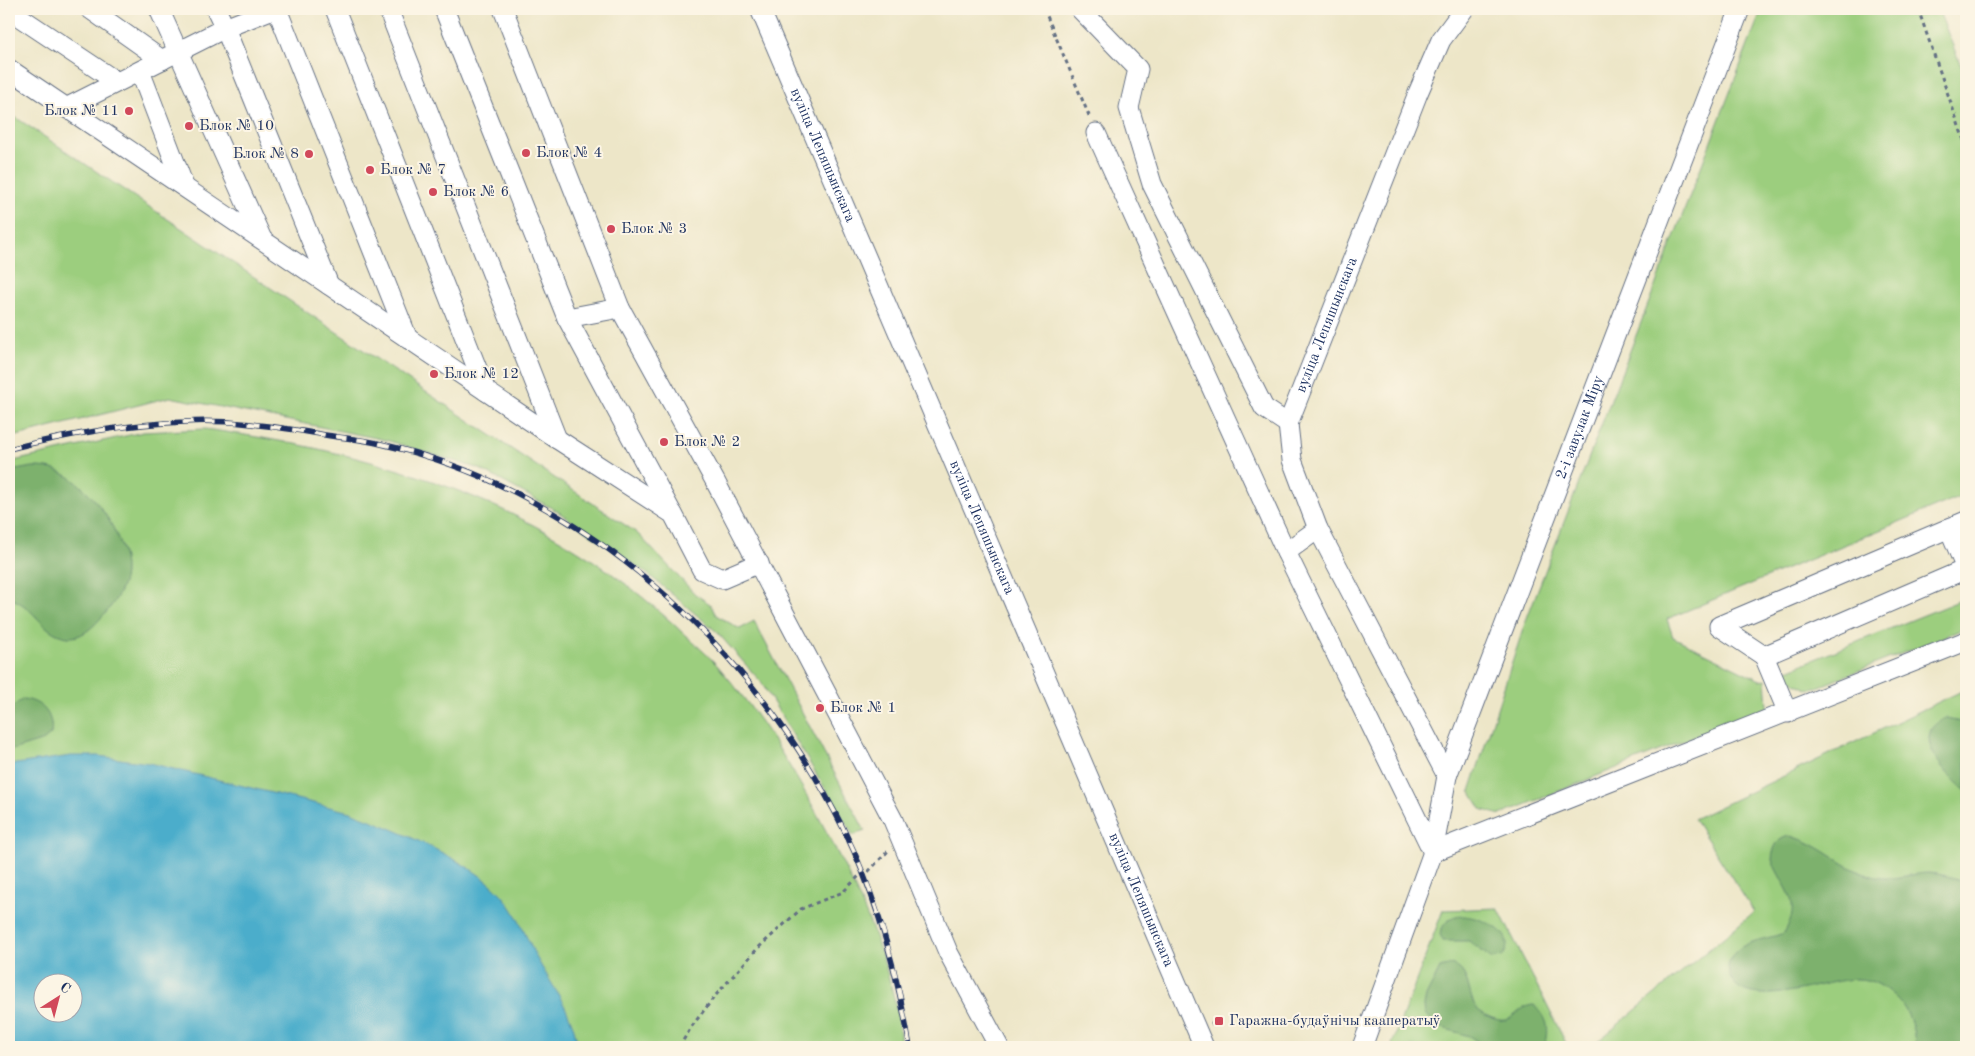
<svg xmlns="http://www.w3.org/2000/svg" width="1975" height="1056" viewBox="0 0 1975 1056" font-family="'Old Standard TT',serif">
	<rect width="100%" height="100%" fill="#fcf5e5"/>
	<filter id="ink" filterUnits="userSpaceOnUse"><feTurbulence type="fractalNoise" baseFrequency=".02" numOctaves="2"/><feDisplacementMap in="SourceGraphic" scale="10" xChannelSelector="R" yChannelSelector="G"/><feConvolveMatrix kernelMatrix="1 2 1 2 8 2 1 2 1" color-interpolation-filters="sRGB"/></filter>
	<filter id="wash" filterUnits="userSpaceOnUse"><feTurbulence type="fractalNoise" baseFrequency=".0096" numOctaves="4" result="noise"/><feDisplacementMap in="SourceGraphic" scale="20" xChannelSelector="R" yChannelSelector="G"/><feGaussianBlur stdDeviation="1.12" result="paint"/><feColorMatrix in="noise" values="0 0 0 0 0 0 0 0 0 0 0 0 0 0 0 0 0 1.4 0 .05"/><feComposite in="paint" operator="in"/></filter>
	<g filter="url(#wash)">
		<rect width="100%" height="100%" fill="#ede6c8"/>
		<!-- green -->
		<path fill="#9cce7e" stroke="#5c7e6e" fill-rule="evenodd" d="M1762,9H1938L1966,78V494L1667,619L1673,637L1760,680L1766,679L1768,707L1500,815L1481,809L1470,791L1525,623Z
			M9,113L637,533L695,594L710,604L716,615L740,629L754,621L865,831L853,835L761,682L717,632L649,575L557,511L480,469L386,440L170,397L9,438Z
			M205,429C386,454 549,504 684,634C695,644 707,654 717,665C760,714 795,772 825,829C855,885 883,945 896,1007C899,1020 900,1034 901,1047H9V462L143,432ZM42,984H72V1014H42Z
			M1966,598V628L1810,690L1795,683L1783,672Z
			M1966,689V1047H1591L1754,912L1694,819Z
			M1498,908L1568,1047H1391L1443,910Z"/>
		<!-- forest -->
		<path fill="#7db16d" stroke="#4c7066" d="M33,467C43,467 53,468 62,473C94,488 132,544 124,580C120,595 110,609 100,619C91,629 81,638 68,637C41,634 36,606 9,598V471Z
			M23,699C42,701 54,715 51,734L44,740L9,751V709Z
			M1946,718L1966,722V791C1947,775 1906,734 1946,718Z
			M1790,836C1822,843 1844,871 1876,877C1894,881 1911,873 1929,873C1942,874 1955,878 1966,882V1047H1915C1915,1029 1908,1008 1894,996C1883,986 1872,979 1857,979C1826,978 1732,1021 1728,966C1734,940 1763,941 1784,933C1804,900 1783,889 1772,860C1773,847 1777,838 1790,836Z
			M1463,916C1481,917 1521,933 1502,957L1492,959L1469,941H1443L1440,934C1444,921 1450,917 1463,916Z
			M1451,965C1472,970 1466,996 1478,1010C1482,1013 1487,1016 1492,1018C1515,1027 1515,1006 1534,1005C1548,1017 1551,1031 1544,1047H1486L1469,1036L1436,1026L1425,1014L1424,1006L1426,996L1440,968Z"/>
		<!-- water -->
		<path fill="#4cadcb" stroke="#346e94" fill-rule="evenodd" d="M71,756H98L149,763L350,812C392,828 474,862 502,895C521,917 528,945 543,969C558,994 574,1017 578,1047H9V765ZM42,984H72V1014H42Z"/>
	</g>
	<g filter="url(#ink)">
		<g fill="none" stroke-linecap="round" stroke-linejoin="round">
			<defs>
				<g id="minor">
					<path d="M90,9L162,60"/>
					<path d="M159,9L262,239"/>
					<path d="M216,9L225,28L273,9"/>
					<path d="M277,9L408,339"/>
					<path d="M335,9L486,391"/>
					<path d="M388,9L557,439"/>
					<path d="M444,9L567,318"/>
					<path d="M503,9L620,308L715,481L893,820L948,952L999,1047"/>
					<path id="s1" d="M760,9L1204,1047"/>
					<path d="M1080,9L1138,69L1129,108L1152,184L1264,408L1288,424"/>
					<path d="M9,10L117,82"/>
					<path d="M9,69L557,439L673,514L702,570L722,579L759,563"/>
					<path d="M140,71L184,186"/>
					<path d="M66,108L225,28L329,285"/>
					<path d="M1096,133L1286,552L1433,852"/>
					<path d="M620,308L567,318L672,513"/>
					<path d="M1966,521L1719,626L1764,656L1966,569"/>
					<path d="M1949,528L1966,569"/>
					<path d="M1286,552L1318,529"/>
					<path d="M1764,656L1788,713"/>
					<path id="s2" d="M1447,776L1318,529L1292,460L1288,424L1418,93L1441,40L1464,9"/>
					<path d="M1433,852L1966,641"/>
					<path id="s3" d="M1362,1047L1433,852L1447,776L1740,9"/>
				</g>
			</defs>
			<!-- minor casing -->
			<use href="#minor" stroke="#646f83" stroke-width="21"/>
			<!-- path -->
			<path stroke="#646f83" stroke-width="3" stroke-dasharray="4 4" stroke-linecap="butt" d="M1044,9L1090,118
				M1918,9L1966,146
				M1211,1024L1219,1021
				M679,1047L692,1026L715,996L758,948L801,909L843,892L863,872H868L889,850"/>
			<!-- minor -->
			<use href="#minor" stroke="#fff" stroke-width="19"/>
			<defs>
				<path id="rail" d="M9,449C65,435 126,424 185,422C230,419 276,427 320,434C340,438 361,439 381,444C583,490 754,647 844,830C878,899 897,972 910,1047"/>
			</defs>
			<!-- rail casing -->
			<use href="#rail" stroke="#1b2f5e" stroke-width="5.5"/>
			<!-- rail -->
			<use href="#rail" stroke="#fcf5e5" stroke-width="4" stroke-dasharray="11" stroke-linecap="butt"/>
		</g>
	</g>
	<!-- markers -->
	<g fill="#d1495b" stroke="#fcf5e5" stroke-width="2">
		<circle cx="129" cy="111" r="5"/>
		<circle cx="189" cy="126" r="5"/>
		<circle cx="526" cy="153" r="5"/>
		<circle cx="309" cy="154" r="5"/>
		<circle cx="370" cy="170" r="5"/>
		<circle cx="433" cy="192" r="5"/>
		<circle cx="611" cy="229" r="5"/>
		<circle cx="434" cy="374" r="5"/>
		<circle cx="664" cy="442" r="5"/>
		<circle cx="820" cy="708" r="5"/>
		<rect x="1214" y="1016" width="10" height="10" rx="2.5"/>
	</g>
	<g text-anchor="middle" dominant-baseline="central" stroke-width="4" stroke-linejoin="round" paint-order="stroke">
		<!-- poi labels -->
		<g font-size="15" fill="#1b2f5e" stroke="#fcf5e5" text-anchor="start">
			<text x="119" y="111" text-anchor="end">Блок № 11</text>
			<text x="199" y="126">Блок № 10</text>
			<text x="536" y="153">Блок № 4</text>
			<text x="299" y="154" text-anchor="end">Блок № 8</text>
			<text x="380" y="170">Блок № 7</text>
			<text x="443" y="192">Блок № 6</text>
			<text x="621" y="229">Блок № 3</text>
			<text x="444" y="374">Блок № 12</text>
			<text x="674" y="442">Блок № 2</text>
			<text x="830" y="708">Блок № 1</text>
			<text x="1229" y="1021">Гаражна-будаўнічы кааператыў</text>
		</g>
		<!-- street labels -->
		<g font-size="15" fill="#1b2f5e" stroke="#fcf5e5">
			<text stroke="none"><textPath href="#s1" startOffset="159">вуліца Лепяшынскага</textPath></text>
			<text stroke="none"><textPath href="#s2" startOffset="495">вуліца Лепяшынскага</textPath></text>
			<text stroke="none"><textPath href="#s3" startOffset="658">2-і завулак Міру</textPath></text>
			<text stroke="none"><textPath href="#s1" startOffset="564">вуліца Лепяшынскага</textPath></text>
			<text stroke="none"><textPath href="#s1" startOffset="969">вуліца Лепяшынскага</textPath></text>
		</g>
	</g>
	<!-- margin -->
	<rect width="1975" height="1056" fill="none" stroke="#fcf5e5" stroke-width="30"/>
	<!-- north arrow -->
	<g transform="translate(58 998) rotate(36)"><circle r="24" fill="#fcf5e5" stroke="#a2a6af"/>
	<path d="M0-4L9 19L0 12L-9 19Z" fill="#d1495b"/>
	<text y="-8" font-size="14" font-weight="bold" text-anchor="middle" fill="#1b2f5e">С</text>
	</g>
</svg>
